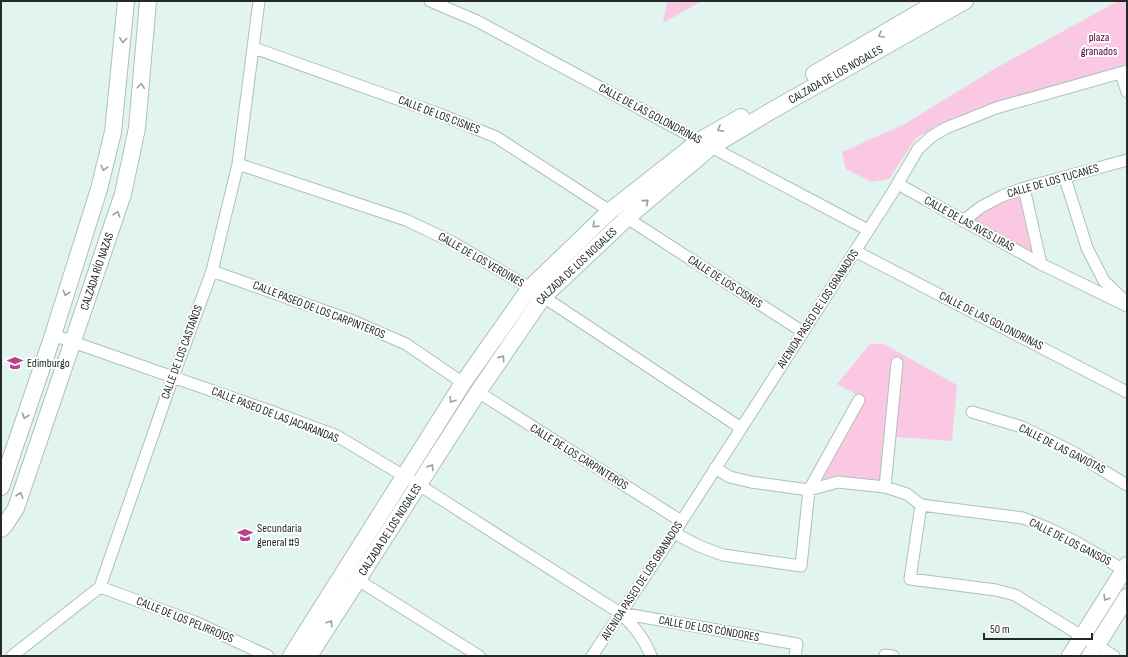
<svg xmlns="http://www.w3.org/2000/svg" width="1128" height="657" viewBox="0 0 1128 657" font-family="'Sofia Sans Condensed',sans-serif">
	<rect width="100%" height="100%" fill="#e1f4ef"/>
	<!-- green -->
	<path fill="#fbc8e4" d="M667,1H702L663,23Z
		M1118,1H1127V64L1013,98L938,125L916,138L889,179L871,182L846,169L842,152L905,124L994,69Z
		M1021,192L1035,257L966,221Z
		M870,344H884L957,385L952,441L896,437L891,485L838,476L819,479L864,400L854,393L837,384Z"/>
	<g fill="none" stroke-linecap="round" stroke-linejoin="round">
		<defs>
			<path id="street" d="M430,1L477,21L711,147L868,230
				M254,48L442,115L496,137L610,211
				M1121,73L1127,92
				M238,164L406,220L452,242L530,288L741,428
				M1065,178L1087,248L1104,281L1126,302
				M898,184L1041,264L1127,306
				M1024,188L1041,264
				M627,218L803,332
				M963,221L981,207L1002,196L1024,188L1127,160
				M855,251L1127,392
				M212,271L353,321L406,344L463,383
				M53,335L273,412L337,436L419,485L620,613C634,626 644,638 651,656
				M478,392L681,521
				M972,412L1022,427L1073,452L1127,485
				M715,468L730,477L751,482L809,490L838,482L885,487L907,494L921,505L1023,518L1048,528L1076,542L1124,570
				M885,487L897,363
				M921,505L910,579L996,590L1015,595L1114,656
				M674,533L699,546L723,555L801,566L809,490L859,400
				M358,580L479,656
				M100,587L195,622L268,656
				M620,613L797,644L795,656
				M12,656L100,587L173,377L212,271L238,164L259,1
				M592,656L674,533L891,195L918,149L931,137L946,128L996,108L1127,71
				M885,656V655L893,656"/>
			<g id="secondary">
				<path d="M814,74L939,1"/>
				<path d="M1,487L53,335L99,189L113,132L126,1"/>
				<path id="s1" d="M1,529L5,525L16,508L123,194L137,128L148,1"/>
				<path d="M291,656L463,383L530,288L610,211L699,141L741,117"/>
				<path id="s2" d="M309,656L478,392L543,297L627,218L711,147L771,111L965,1"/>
				<path d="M1070,656L1127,565"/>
				<path d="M1090,656L1127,597"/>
			</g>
		</defs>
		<!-- street casing -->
		<use href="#street" stroke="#aec0bc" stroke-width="13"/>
		<!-- secondary casing -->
		<use href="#secondary" stroke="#aec0bc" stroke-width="18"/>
		<!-- street -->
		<use href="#street" stroke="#fff" stroke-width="11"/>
		<!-- secondary -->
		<use href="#secondary" stroke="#fff" stroke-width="16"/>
	</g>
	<!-- one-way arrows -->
	<defs><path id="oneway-chevron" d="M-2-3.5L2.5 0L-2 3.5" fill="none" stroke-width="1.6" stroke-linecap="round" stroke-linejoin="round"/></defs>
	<g stroke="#9c9f9e">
		<use href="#oneway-chevron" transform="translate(881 35) rotate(150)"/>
		<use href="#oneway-chevron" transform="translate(123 40) rotate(96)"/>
		<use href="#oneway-chevron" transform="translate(141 86) rotate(-85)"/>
		<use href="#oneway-chevron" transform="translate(720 129) rotate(151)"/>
		<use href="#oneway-chevron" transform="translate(104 168) rotate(104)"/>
		<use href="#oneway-chevron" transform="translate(646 202) rotate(-40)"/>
		<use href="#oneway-chevron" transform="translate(117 214) rotate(-71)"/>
		<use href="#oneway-chevron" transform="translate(595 225) rotate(136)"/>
		<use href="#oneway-chevron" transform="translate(66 293) rotate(107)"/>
		<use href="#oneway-chevron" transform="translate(502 358) rotate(-55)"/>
		<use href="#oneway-chevron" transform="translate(452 400) rotate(122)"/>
		<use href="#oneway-chevron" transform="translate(25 416) rotate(109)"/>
		<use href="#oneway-chevron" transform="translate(431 467) rotate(-58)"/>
		<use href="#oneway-chevron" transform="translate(20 495) rotate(-71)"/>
		<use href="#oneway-chevron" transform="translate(1106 598) rotate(122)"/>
		<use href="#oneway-chevron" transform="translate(330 623) rotate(-57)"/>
	</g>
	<!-- icons -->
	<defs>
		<symbol id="school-bare" viewBox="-9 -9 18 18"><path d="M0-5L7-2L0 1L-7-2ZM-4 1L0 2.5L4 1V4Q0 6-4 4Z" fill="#ba3e8e" stroke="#fff" stroke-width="2.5" paint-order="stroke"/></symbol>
	</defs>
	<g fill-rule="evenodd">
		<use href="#school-bare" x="4" y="352" width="22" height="22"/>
		<use href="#school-bare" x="234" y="524" width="22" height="22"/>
	</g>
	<g text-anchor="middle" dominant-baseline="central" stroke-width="4" stroke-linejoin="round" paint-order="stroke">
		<!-- park labels -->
		<g font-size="12" fill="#52003a" stroke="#fff">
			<text x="1099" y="37">plaza<tspan x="1099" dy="14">granados</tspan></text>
		</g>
		<!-- street labels -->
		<g font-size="12" fill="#232a28" stroke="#fff">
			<text stroke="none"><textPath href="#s2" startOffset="798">CALZADA DE LOS NOGALES</textPath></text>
			<text transform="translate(650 114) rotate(28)">CALLE DE LAS GOLONDRINAS</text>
			<text transform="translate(439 115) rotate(21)">CALLE DE LOS CISNES</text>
			<text transform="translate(1053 181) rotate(-16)">CALLE DE LOS TUCANES</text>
			<text transform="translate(969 224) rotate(29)">CALLE DE LAS AVES LIRAS</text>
			<text transform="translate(481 260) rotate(30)">CALLE DE LOS VERDINES</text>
			<text stroke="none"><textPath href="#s2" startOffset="474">CALZADA DE LOS NOGALES</textPath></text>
			<text stroke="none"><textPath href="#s1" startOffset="276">CALZADA RÍO NAZAS</textPath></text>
			<text transform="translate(725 282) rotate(33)">CALLE DE LOS CISNES</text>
			<text transform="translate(818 309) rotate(-57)">AVENIDA PASEO DE LOS GRANADOS</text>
			<text transform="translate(319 310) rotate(21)">CALLE PASEO DE LOS CARPINTEROS</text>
			<text transform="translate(991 321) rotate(27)">CALLE DE LAS GOLONDRINAS</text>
			<text transform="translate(182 352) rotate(-70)">CALLE DE LOS CASTAÑOS</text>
			<text transform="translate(275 415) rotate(21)">CALLE PASEO DE LAS JACARANDAS</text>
			<text transform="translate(1062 449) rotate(27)">CALLE DE LAS GAVIOTAS</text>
			<text transform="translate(579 457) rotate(32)">CALLE DE LOS CARPINTEROS</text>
			<text stroke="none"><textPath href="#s2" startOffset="150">CALZADA DE LOS NOGALES</textPath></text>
			<text transform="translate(1070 542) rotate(27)">CALLE DE LOS GANSOS</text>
			<text transform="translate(642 581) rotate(-57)">AVENIDA PASEO DE LOS GRANADOS</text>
			<text transform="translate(185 620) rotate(22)">CALLE DE LOS PELIRROJOS</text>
			<text transform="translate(709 629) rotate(10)">CALLE DE LOS CÓNDORES</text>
		</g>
		<!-- poi labels -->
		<g font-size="12" fill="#232a28" stroke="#fff" text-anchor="start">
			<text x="27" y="363">Edimburgo</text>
			<text x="257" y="528">Secundaria<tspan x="257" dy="14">general #9</tspan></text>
		</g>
	</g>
	<!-- border -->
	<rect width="1128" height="657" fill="none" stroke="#232a28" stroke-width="4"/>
	<!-- scale -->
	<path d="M984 633v6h108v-6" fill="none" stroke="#232a28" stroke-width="2"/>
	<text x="990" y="633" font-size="12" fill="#232a28" stroke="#ffffff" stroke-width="3" paint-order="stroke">50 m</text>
</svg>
